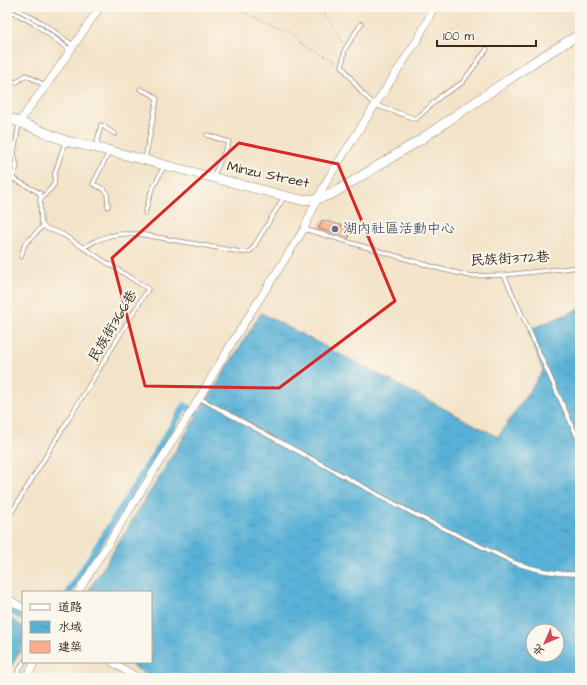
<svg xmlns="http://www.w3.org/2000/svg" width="587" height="685" viewBox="0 0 587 685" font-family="'Architects Daughter','LXGW WenKai TC',sans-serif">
	<defs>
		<pattern id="water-ripples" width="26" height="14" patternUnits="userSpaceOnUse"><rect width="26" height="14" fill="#59b1d6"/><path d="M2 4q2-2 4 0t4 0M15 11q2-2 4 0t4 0" fill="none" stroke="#4b90ad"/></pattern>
		<pattern id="building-hatch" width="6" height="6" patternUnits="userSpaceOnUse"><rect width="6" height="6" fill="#fead88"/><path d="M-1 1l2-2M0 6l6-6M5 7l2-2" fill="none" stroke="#cf8d6f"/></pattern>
	</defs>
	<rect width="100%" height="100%" fill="#fbf7ec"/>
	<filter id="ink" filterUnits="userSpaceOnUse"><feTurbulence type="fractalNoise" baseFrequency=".025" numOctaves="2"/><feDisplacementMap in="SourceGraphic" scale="8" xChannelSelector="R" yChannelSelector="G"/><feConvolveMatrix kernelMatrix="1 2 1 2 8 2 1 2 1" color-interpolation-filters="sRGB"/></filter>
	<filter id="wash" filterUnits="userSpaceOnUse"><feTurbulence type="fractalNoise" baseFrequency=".012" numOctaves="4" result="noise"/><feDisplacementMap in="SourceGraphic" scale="16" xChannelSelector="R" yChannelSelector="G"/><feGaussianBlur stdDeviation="0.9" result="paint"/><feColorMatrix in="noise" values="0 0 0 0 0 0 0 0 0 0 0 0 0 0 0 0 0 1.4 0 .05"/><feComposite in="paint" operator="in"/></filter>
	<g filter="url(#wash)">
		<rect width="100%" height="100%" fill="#f3e3c8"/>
		<!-- water -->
		<path fill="url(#water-ripples)" stroke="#4a6e7a" fill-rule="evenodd" d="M580,309V678H151L127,662H151V592H88L261,313L498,437L543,371L528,330ZM533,631H557V655H533Z
			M7,617L23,626V645L7,674Z"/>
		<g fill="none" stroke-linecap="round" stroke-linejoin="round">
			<!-- canal -->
			<path stroke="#59b1d6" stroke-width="7" d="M69,592L185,406L207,418
				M7,608L23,618"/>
		</g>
		<g id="blocks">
			<!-- building -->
			<path fill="url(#building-hatch)" d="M322,220L351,228L349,238L319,229Z"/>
		</g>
	</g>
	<g filter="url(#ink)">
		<use href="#blocks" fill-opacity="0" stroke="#978673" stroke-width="1"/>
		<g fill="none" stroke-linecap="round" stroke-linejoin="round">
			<defs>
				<path id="service" d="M13,7L42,23L74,46
					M7,9L35,24L70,50
					M361,24L345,49L342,66L362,93L375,105L416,119L441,96L462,83L487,49
					M7,81L17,82L26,75L46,86
					M140,89L153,95L157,99L145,159
					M207,135L229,142L213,177
					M96,147L101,125L115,134
					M7,192L17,167L14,153L19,124
					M40,200L52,187L54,184L55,173L65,142
					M108,207C107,189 109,192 93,184L109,152
					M145,213L151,192L164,166
					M304,229L444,270L471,276L504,275L580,267
					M83,248L95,241L109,236L121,234H139L241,252H249L253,248L284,197
					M21,257L24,246L26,243L43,226
					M504,275L580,443
					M199,398L414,514L515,563C536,570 558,575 580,574
					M7,520L148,289L62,234L46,228L43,226L41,222L40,193L12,178
					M14,678L24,662"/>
				<path id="minor" d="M19,123L34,101L46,86L100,7
					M78,592L192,410L233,341L304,229L317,199L329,177L375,105L418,39L434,7
					M7,598L23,608
					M112,662L138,678
					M26,678L35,662"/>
				<path id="tertiary" d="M7,117L66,141L110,151L285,196L301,200L317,199L332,194L420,140L537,60L580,34"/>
			</defs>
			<!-- service casing -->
			<use href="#service" stroke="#978673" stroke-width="5"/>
			<!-- minor casing -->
			<use href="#minor" stroke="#978673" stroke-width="8"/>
			<!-- tertiary casing -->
			<use href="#tertiary" stroke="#978673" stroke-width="10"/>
			<!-- path -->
			<path stroke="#978673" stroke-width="1" stroke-dasharray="1 3" stroke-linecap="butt" d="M209,7L211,8L222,10L234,9L243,12L261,20L281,28L290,32L300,43L338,63
				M324,7L323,11L324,13L340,36L342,43"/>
			<!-- service -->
			<use href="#service" stroke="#fff" stroke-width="3.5"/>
			<!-- minor -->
			<use href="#minor" stroke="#fff" stroke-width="7"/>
			<!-- tertiary -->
			<use href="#tertiary" stroke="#fff" stroke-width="9"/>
		</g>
	</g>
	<!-- marked area -->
	<path fill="none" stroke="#d62828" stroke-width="3" stroke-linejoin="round" d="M239,143L338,164L395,301L279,388L145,386L112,258Z"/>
	<!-- markers -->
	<circle fill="#5c6f8a" stroke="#fbf7ec" stroke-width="1.5" cx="335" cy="229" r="4"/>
	<g text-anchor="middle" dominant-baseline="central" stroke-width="4" stroke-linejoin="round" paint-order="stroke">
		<!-- street labels -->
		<g font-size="14" fill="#3b2a1e" stroke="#fbf7ec">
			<text transform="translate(268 175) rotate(12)">Minzu Street</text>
			<text transform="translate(510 259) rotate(-3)">民族街372巷</text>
			<text transform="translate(113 326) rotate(-59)">民族街366巷</text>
		</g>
		<!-- service labels -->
		<g font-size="14" fill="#4e5e75" stroke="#fbf7ec" text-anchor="start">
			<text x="343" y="229">湖內社區活動中心</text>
		</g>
	</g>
	<!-- margin -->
	<rect width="587" height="685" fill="none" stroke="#fbf7ec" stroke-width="24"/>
	<!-- legend -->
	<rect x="22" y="591" width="130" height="72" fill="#fbf7ec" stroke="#aea59a"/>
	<rect x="30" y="604" width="20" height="6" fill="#ffffff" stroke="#aea59a"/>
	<text x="58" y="611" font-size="12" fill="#3b2a1e">道路</text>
	<rect x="30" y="621" width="20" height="12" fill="url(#water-ripples)" stroke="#aea59a"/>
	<text x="58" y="631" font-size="12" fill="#3b2a1e">水域</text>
	<rect x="30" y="641" width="20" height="12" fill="#fead88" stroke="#aea59a"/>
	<text x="58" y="651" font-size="12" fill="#3b2a1e">建築</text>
	<!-- north arrow -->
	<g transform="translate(545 643) rotate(225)"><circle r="19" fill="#fbf7ec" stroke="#aea59a"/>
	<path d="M0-3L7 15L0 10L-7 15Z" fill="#d1495b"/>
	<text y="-6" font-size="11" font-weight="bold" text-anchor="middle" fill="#3b2a1e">北</text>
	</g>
	<!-- scale -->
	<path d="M437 40v6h99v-6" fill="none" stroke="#3b2a1e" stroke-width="2"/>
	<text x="443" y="40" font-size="12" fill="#3b2a1e" stroke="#fbf7ec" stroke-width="3" paint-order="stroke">100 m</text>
</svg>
